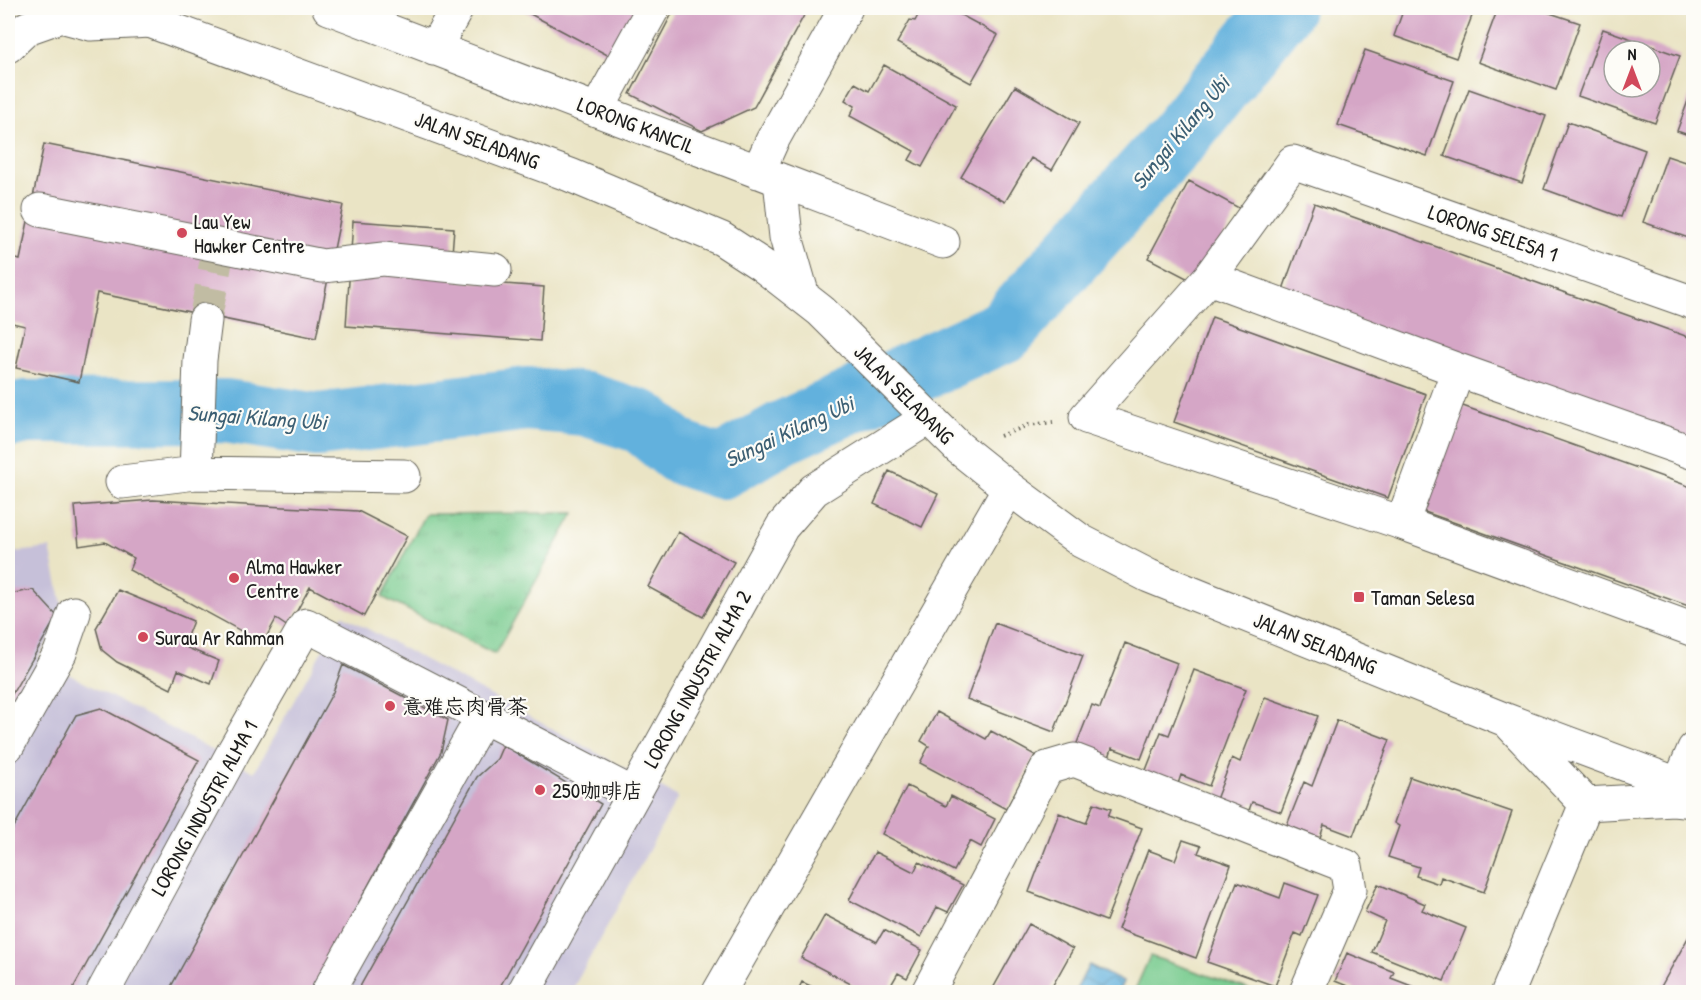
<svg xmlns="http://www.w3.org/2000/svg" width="1701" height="1000" viewBox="0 0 1701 1000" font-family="'Patrick Hand','LXGW WenKai TC',sans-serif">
	<defs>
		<pattern id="grass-tufts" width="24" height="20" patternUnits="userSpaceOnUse" patternTransform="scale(1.5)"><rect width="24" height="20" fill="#77cb8e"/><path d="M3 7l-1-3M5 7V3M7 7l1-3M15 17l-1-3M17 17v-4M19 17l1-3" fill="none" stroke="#66ae7a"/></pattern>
		<pattern id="water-waves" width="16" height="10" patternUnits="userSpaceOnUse" patternTransform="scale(1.5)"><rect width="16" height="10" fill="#62b1dd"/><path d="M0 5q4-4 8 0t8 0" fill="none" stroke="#508fb2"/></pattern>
	</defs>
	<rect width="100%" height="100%" fill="#fdfcf7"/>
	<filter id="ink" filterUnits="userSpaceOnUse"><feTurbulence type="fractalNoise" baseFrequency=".0167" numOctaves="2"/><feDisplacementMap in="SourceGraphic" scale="12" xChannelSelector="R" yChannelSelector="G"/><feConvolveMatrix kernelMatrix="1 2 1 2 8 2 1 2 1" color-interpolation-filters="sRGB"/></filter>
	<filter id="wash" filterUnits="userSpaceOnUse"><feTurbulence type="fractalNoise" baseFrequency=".008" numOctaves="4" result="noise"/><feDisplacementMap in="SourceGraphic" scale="24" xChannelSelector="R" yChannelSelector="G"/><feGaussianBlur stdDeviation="1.35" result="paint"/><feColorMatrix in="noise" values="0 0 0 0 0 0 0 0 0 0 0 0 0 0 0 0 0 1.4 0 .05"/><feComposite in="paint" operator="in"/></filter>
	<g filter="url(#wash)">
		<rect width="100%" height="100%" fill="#eae4c5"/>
		<!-- industrial -->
		<path fill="#c6c0d9" d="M50,548L64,613L38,658L254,772L342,615L678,797L571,992H8V553Z"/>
		<!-- grass -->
		<path fill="url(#grass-tufts)" stroke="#4a7455" stroke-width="1.5" d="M574,513L495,654L382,597L425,514Z"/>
		<!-- park -->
		<path fill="#77cb8e" stroke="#4a7455" stroke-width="1.5" d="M1150,956L1257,992H1134Z"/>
		<!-- water -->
		<path fill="url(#water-waves)" stroke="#3f667c" stroke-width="1.5" d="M1089,965L1123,982L1118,992H1075Z"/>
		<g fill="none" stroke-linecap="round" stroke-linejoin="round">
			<!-- river -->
			<path stroke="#62b1dd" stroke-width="64" d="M8,416L26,412L225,411L318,425L527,399L585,404L642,422L680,453L721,467L784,432L1004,331L1179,136L1282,8"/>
		</g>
		<g id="blocks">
			<!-- building -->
			<path fill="#d5a6c6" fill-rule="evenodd" d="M519,8H641L613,58Z
				M675,8H808L754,107L702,131L630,94Z
				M922,8H948L998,35L971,83L897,43L910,20L915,21Z
				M1404,8H1475L1456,58L1394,36Z
				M1498,8H1535L1580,23L1556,90L1478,62Z
				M1603,29L1680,56L1655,123L1578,96ZM1614,51H1650V87H1614Z
				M1365,50L1454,81L1427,156L1338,125Z
				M884,65L956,105L922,167L909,160L914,151L850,116L855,106L845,100L855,83L869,91Z
				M1015,86L1079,123L1052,170L1031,158L1005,202L961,177Z
				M1693,87H1694V137L1677,131Z
				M1469,89L1546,116L1522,183L1444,156Z
				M1568,122L1645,150L1621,217L1544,189Z
				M44,144L343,205L316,338L97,293L79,382L16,368L25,326L8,322V257L20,260Z
				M1667,156L1694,165V240L1643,222Z
				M1189,181L1239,208L1198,284L1148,258Z
				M1314,203L1694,339V442L1281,295Z
				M353,221L454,228L450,280L544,287L540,341L346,326Z
				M1212,317L1426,394L1388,498L1174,422Z
				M1460,405L1694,488V608L1422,511Z
				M889,471L938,494L922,527L874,504Z
				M153,500L358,511L407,536L364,616L310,587L288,627L276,619L263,643L129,570L134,558L105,542L79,546L75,506Z
				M678,532L734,562L703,617L648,587Z
				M33,590L57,616L8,701V594Z
				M118,590L193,621L183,646L219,661L211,684L178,670L171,689L117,662L102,650L96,628Z
				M995,623L1083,656L1054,732L967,699Z
				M1125,643L1177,663L1141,759L1112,748L1108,761L1075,748L1092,705L1100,708Z
				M343,665L448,720L441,752L310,992H168L333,692Z
				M1194,670L1246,689L1209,786L1181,775L1177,787L1144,775L1161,732L1169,735Z
				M1265,697L1318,716L1281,812L1252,802L1248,813L1215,802L1232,758L1240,762Z
				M101,708L199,760L71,992H8V838L76,715Z
				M937,712L986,739L991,731L1035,755L1006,809L920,763L929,746L921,741Z
				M1337,720L1390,740L1353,836L1324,825L1320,838L1287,825L1304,782L1312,786Z
				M503,745L601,804L497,992H357L477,777L497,759Z
				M1410,777L1512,812L1484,892L1441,877L1439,884L1416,876L1419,867L1388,857L1399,826L1394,823Z
				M907,786L946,806L951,796L995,819L981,847L970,841L954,871L882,834Z
				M1094,803L1111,809L1108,816L1142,828L1106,921L1029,892L1059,813L1086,823Z
				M1183,840L1201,846L1198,853L1231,865L1196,958L1118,929L1148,850L1175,860Z
				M875,852L914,872L919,862L963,885L948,912L937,907L921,937L849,900Z
				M1237,882L1280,898L1285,883L1318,895L1302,936L1295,933L1275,986L1207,962Z
				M1378,884L1425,904L1422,910L1466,928L1444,981L1372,952L1385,921L1365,912Z
				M825,915L877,942L884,930L922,950L907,978L898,973L887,992H866L801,958Z
				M1029,924L1073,949L1049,992H991Z
				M1694,927V992H1658Z
				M1347,953L1394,972L1391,978L1427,992H1353L1355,989L1335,981Z
				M802,982L823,992H797Z"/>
		</g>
	</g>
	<g filter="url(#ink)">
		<use href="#blocks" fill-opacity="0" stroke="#646257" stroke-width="1.5"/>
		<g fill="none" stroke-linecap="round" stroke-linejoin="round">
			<!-- minor-tunnel -->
			<path stroke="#c1bca3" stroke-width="33" stroke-dasharray="33 16" stroke-linecap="butt" d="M205,320L219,246"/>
			<defs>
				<path id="minor" d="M329,8L943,242
					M125,12L570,175L722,239L762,265L821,311L959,448L1009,488L1081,541L1149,576L1506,720L1694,790
					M434,49L457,8
					M597,110L653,8
					M758,172L772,141L846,8
					M780,180L786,237L803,296
					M40,210L323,266L383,259L495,270
					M1209,278L1458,370L1694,453
					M1694,303L1293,162L1209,278L1086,417L1402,523L1694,630
					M196,473L200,360L205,320
					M122,482L196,473L404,476
					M1402,523L1458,370
					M1512,726L1586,804
					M8,745L60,653L74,613
					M1679,784L1694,749
					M1586,804L1673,799L1694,801
					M103,992L235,749L306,625L633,794
					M328,992L483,716
					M524,992L782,527L814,490L928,418
					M719,992L1009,488
					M928,992L1047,768L1074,760L1346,866L1350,890L1306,992
					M1508,992L1586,804"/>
				<path id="major" d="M8,46L27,28L61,16L91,24L151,21"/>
			</defs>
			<!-- minor casing -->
			<use href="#minor" stroke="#646257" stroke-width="35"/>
			<!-- major casing -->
			<use href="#major" stroke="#646257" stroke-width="35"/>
			<!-- path -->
			<path stroke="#646257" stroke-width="4" stroke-dasharray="1.5 4.5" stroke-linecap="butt" d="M1000,436L1029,425L1053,422"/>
			<!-- minor -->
			<use href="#minor" stroke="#fff" stroke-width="33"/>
			<!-- major -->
			<use href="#major" stroke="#fff" stroke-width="33"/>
		</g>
	</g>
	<!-- markers -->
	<g fill="#d1495b" stroke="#fdfcf7" stroke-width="2">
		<circle cx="182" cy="233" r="6"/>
		<circle cx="234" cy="578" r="6"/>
		<rect x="1353" y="591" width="12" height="12" rx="3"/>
		<circle cx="143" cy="637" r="6"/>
		<circle cx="390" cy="706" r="6"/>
		<circle cx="540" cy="790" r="6"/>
	</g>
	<g text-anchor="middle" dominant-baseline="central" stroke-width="4.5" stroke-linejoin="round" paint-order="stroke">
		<!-- street labels -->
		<g font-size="21" fill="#1c1c1c" stroke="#fdfcf7">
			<text transform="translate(636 125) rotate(21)">LORONG KANCIL</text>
			<text transform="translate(477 140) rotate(20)">JALAN SELADANG</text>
			<text transform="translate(1493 233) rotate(19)">LORONG SELESA 1</text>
			<text transform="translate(904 394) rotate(45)">JALAN SELADANG</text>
			<text transform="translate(1315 643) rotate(22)">JALAN SELADANG</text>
			<text transform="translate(697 679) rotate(-61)">LORONG INDUSTRI ALMA 2</text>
			<text transform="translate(204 808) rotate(-61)">LORONG INDUSTRI ALMA 1</text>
		</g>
		<!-- poi labels -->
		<g font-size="21" fill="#1c1c1c" stroke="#fdfcf7" text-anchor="start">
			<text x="194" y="221">Lau Yew<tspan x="194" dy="24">Hawker Centre</tspan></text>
			<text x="246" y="566">Alma Hawker<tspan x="246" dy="24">Centre</tspan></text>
			<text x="1371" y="597">Taman Selesa</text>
			<text x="155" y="637">Surau Ar Rahman</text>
			<text x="402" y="706">意难忘肉骨茶</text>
			<text x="552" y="790">250咖啡店</text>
		</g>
		<!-- water labels -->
		<g font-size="22" font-style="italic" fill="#3c5f73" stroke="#fdfcf7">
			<text transform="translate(1180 132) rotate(-50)">Sungai Kilang Ubi</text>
			<text transform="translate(257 417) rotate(4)">Sungai Kilang Ubi</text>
			<text transform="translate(789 431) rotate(-25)">Sungai Kilang Ubi</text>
		</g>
	</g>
	<!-- margin -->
	<rect width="1701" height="1000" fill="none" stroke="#fdfcf7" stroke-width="30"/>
	<!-- north arrow -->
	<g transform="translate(1632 69)"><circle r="28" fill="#fdfcf7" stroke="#a3a29f" stroke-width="1.5"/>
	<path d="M0-4.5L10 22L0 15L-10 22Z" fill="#d1495b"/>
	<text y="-9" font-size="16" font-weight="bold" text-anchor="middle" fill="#1c1c1c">N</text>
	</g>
</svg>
